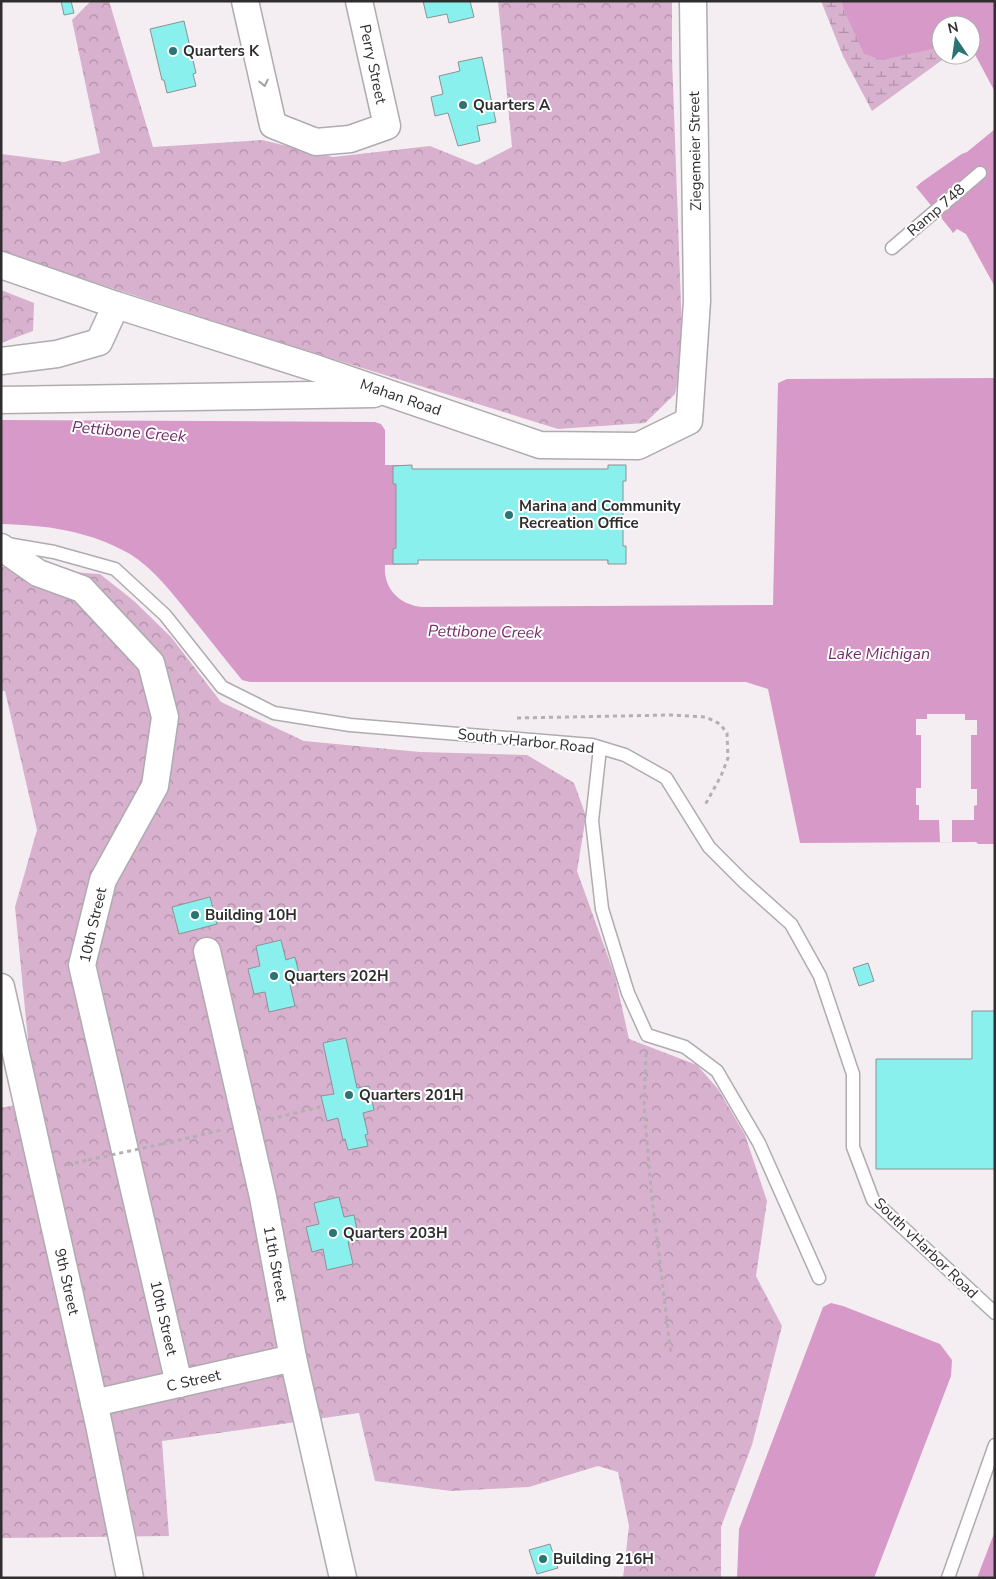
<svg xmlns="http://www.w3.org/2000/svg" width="996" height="1579" viewBox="0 0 996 1579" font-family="'Nunito Sans',sans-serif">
	<defs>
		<pattern id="forest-crowns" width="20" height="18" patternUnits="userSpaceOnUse" patternTransform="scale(1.25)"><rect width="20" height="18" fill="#d8b1ce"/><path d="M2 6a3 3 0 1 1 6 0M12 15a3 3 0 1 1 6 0" fill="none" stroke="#b090a8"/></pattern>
		<pattern id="wetland-marsh" width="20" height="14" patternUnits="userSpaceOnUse" patternTransform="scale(1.25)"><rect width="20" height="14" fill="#d8b1ce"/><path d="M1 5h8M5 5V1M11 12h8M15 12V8" fill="none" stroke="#b090a8"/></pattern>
	</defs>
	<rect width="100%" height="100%" fill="#f4eef2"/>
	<!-- forest -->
	<path fill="url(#forest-crowns)" d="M91,1H109L153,147L262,140L333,157L430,146L477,165L512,147L498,1H672V58L683,359L675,394L645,423L558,429L253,334L1,252V154L64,162L100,153L72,20Z
		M1,290L34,303L33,331L1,343Z
		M1,567L100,574L134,601L171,637L221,702L304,741L420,752L527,755L574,783L586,816L577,871L615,976L629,1039L697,1065L718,1089L745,1135L767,1201L756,1276L782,1326L752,1445L721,1527V1578H623L629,1526L618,1472L598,1466L529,1487L451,1491L375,1481L359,1413L162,1441L169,1536L1,1538V1108L34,1101L15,907L37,830L5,691H1Z"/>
	<!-- wetland -->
	<path fill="url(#wetland-marsh)" d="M821,1H973L941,25V55H949L872,111L843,56Z"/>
	<!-- water -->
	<path fill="#d799c8" d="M842,1H995V92L971,47V25H941V47L882,60L864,54L844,10Z
		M995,129V329L960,245L951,230L916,187L945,160L967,152Z
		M995,378V844H978L976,842L800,843L768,689L746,682H250L242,680C224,658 207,636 189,614C172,593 154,569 130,554C90,531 46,525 1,524V420L375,422L381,424L385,430V465H412V469H608V465H626V481H623V546H626V564H608L607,560H418V564L385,565C383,589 400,605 422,607L773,605L778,383L787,379Z
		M831,1303L843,1306L940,1344L952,1360L951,1376L874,1578H737L739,1529L823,1307Z
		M995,1531V1578H977Z"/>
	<!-- pier -->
	<path fill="#f4eef2" d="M964,150L963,153L913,188L914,185L943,158Z
		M957,229L966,234L995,287V331L992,330L976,293L958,246L951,235Z
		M927,714H965V720H977V735H971V789H977V805L974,806V820H952V842H940L939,820H919V805H916V788H921V735H916V719H927Z"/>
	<!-- building -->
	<path fill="#89f0ee" stroke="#8c9292" d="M61,1H71L74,13L64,15Z
		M423,1H470L474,17L449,23L447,14L427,18Z
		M184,21L196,73L193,74L196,86L167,93L164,80H162L150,29Z
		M482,57L496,122L477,126L480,141L458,146L448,113L435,116L431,97L443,94L439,76L460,71L458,62Z
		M412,465V469H608V465H626V481H623V546H626V564H608V560H418V564H393V549L396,548V484H393V466Z
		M210,897L217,924L179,934L172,907Z
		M281,940L286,960L295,957L301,982L290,985L295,1006L269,1012L265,992L254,994L248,969L260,966L256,946Z
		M868,963L874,981L859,986L853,968Z
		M972,1011H995V1169H876V1059H972Z
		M346,1038L357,1088L369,1086L374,1110L363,1113L368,1134L365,1135L368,1146L348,1150L345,1139L343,1140L338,1118L327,1121L321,1096L334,1094L323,1043Z
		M339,1197L344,1217L354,1215L359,1240L348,1242L353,1264L327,1270L323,1249L312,1252L306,1227L319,1224L314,1203Z
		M550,1544L558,1568L537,1574L529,1550Z"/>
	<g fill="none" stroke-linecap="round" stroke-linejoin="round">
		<defs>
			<path id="service" d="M892,248L980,173
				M7,544L54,552L115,569L165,615L222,687L274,713L350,725L592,745L625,755L666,778L709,847L744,882L791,924L820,976L853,1074V1147L873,1200L995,1313
				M600,748L592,821L602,909L628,993L647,1035L685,1047L717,1071L759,1143L819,1278
				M948,1578L995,1445"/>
			<g id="minor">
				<path d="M245,1L273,125L316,142L350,139L387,126L359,1"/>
				<path id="s1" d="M1,265L116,305L318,369L540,445L638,446L689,421L697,301L693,1"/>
				<path d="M1,361L57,354L99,342L116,305"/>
				<path d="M1,400L374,394"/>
				<path id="s2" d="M1,547L38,573L82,589L151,663L165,717L155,786L103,880L82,965L179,1384"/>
				<path id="s3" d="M207,951L263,1197L293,1358L343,1578"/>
				<path id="s4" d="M1,987L99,1425L130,1578"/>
				<path id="s5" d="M94,1403L293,1358"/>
			</g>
		</defs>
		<!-- service casing -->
		<use href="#service" stroke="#b0abae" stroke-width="15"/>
		<!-- minor casing -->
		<use href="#minor" stroke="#b0abae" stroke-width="29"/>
		<!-- path -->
		<path stroke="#b4afb2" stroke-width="3" stroke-dasharray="4 4" stroke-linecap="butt" d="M517,718L670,715L706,717L720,724L727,733L728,758L721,776L705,805
			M646,1053L644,1106L651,1189L671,1354
			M270,1119L320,1107
			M162,1144L222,1130
			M67,1165L88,1160"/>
		<!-- service -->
		<use href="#service" stroke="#fff" stroke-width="12"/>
		<!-- minor -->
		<use href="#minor" stroke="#fff" stroke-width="26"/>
		<!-- path-bridge -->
		<path stroke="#b4afb2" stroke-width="3" stroke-dasharray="4 4" stroke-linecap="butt" d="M88,1160L162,1144"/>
	</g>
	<!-- one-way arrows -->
	<defs><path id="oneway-chevron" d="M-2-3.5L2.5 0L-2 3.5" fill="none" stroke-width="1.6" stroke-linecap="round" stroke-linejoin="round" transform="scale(1.25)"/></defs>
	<use stroke="#a1a0a1" href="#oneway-chevron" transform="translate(264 83) rotate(78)"/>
	<!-- markers -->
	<g fill="#2a7473" stroke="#fff" stroke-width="2">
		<circle cx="173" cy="51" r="5"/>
		<circle cx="463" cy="105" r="5"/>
		<circle cx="509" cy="515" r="5"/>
		<circle cx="195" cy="915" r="5"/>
		<circle cx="274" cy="976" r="5"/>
		<circle cx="349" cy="1095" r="5"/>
		<circle cx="333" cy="1233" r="5"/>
		<circle cx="543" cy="1559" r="5"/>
	</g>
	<g text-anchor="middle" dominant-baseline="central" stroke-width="4" stroke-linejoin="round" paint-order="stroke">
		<!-- poi labels -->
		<g font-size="15" font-weight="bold" fill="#2f2d2e" stroke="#fff" text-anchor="start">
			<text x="183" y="51">Quarters K</text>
			<text x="473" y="105">Quarters A</text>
			<text x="519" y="506">Marina and Community<tspan x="519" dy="17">Recreation Office</tspan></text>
			<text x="205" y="915">Building 10H</text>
			<text x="284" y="976">Quarters 202H</text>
			<text x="359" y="1095">Quarters 201H</text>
			<text x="343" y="1233">Quarters 203H</text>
			<text x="553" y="1559">Building 216H</text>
		</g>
		<!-- street labels -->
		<g font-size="15" fill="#2f2d2e" stroke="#fff">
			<text transform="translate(373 64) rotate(78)">Perry Street</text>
			<text transform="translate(695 151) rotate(-91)">Ziegemeier Street</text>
			<text transform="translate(936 210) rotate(-41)">Ramp 748</text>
			<text stroke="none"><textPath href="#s1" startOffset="421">Mahan Road</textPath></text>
			<text transform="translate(526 741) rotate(6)">South vHarbor Road</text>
			<text transform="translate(93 925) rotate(-77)">10th Street</text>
			<text transform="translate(926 1248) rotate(44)">South vHarbor Road</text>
			<text stroke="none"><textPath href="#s3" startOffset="320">11th Street</textPath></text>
			<text stroke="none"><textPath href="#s4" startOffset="302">9th Street</textPath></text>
			<text stroke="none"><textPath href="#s2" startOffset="876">10th Street</textPath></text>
			<text stroke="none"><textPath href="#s5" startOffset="102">C Street</textPath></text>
		</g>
		<!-- water labels -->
		<g font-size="16" font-style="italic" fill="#732b66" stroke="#fff">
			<text transform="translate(129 432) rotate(5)">Pettibone Creek</text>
			<text transform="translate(485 632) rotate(1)">Pettibone Creek</text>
			<text x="879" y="654">Lake Michigan</text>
		</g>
	</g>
	<!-- border -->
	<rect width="996" height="1579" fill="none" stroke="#2f2d2e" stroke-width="5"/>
	<!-- north arrow -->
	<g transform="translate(956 40) rotate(347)"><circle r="24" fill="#ffffff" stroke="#acabab"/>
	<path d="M0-4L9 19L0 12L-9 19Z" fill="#2a7473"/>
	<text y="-8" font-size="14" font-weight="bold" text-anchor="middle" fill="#2f2d2e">N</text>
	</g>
</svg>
